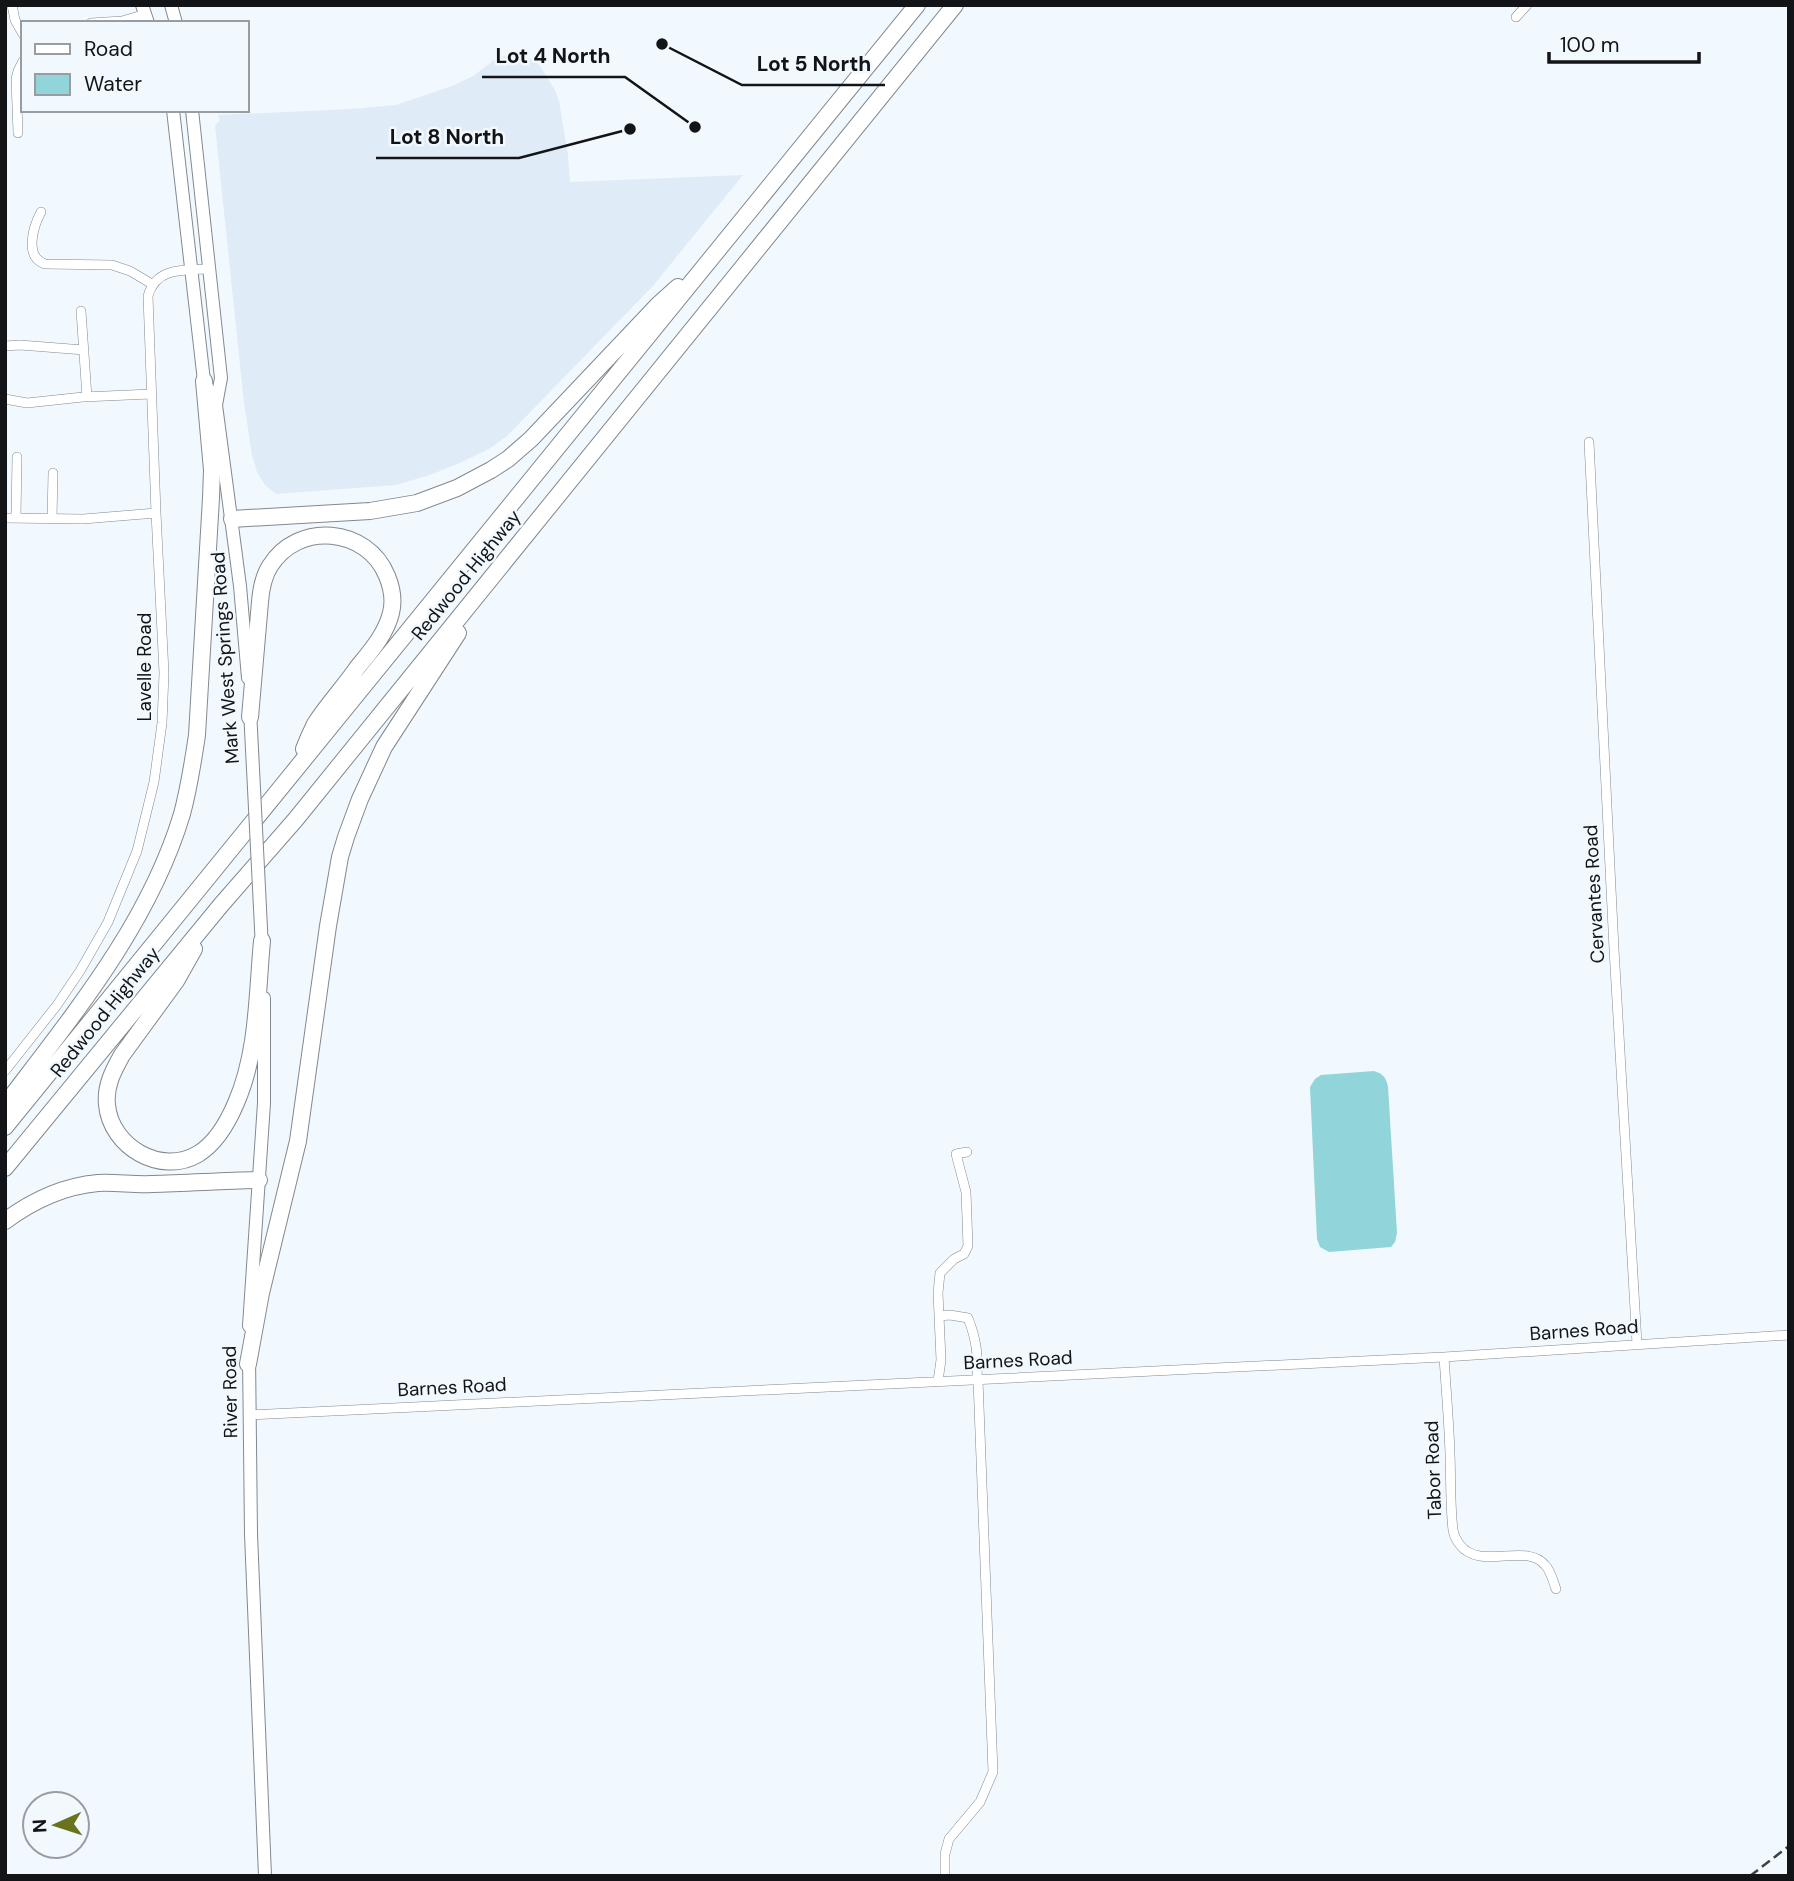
<svg xmlns="http://www.w3.org/2000/svg" width="1794" height="1881" viewBox="0 0 1794 1881" font-family="'DM Sans',sans-serif">
	<rect width="100%" height="100%" fill="#f1f8fe"/>
	<!-- built -->
	<path fill="#dfecf7" d="M510,54H519L533,60L540,66L555,90L559,101L568,155L570,182L743,175L652,287L507,436L489,449L462,462L430,475L396,485L276,494L265,485L257,472L252,455L244,403L215,126L220,120L218,115L351,109L396,105L452,86L473,76L494,60Z"/>
	<!-- water -->
	<path fill="#91d4d9" d="M1374,1071C1383,1074 1386,1077 1388,1087L1397,1233L1395,1242L1391,1247L1329,1252L1320,1247L1317,1239L1310,1087L1315,1079L1321,1075Z"/>
	<g fill="none" stroke-linecap="round" stroke-linejoin="round">
		<defs>
			<path id="street" d="M12,5L15,20L23,34
				M1516,17L1527,5
				M91,23L122,21L146,14
				M18,133L16,79L18,71L23,61
				M41,212C33,227 24,257 45,264L112,265L130,271L152,284
				M81,311L87,397
				M5,346L20,345L84,350
				M5,399L27,403L83,397L151,394
				M1589,442L1614,949L1637,1344
				M5,518L83,519L156,513
				M16,518L17,457
				M52,519L53,473
				M5,1071L57,1005L80,971L108,922L137,851L154,782L162,723L164,673L156,513L148,296C156,267 184,270 209,269
				M939,1316L950,1315L968,1318C977,1341 978,1355 977,1380
				M1444,1357C1446,1389 1449,1422 1450,1454C1451,1479 1450,1505 1453,1530C1454,1535 1456,1540 1460,1545C1480,1571 1526,1542 1545,1565C1551,1571 1553,1581 1556,1589
				M938,1381L941,1360L938,1293L940,1273L954,1259L964,1254L968,1246L966,1192L956,1154L967,1152
				M250,1415L1444,1357L1789,1335
				M945,1876V1854L949,1839L980,1802L993,1772L978,1380"/>
			<path id="secondary" d="M142,5L148,23
				M171,5L176,23
				M173,110L204,381L216,405L240,586L248,678
				M192,110L221,378L216,405
				M250,710L253,769
				M260,908L262,949
				M249,1326L264,1103V998
				M249,1355L251,1534L265,1876"/>
			<path id="highway" d="M232,519L370,511L417,503L457,488L491,470L508,459L531,439L658,305L678,287
				M250,717L260,602C261,589 263,577 270,566C298,521 367,527 387,576C392,588 394,601 391,613C386,634 370,652 357,668C344,687 327,705 315,724C311,732 307,741 304,749
				M194,949L176,981L122,1055C113,1071 105,1086 107,1105C111,1147 161,1176 198,1154C216,1143 228,1122 236,1103C258,1053 257,994 262,941
				M5,1105C73,1015 149,924 182,814C189,788 193,762 197,735L211,498L212,470L204,381
				M5,1127L917,5
				M5,1168L221,905L296,819L955,5
				M5,1221C32,1201 64,1186 98,1183C116,1182 134,1185 152,1184C187,1183 223,1181 259,1180
				M248,1364L261,1293L298,1141L328,926L340,857L346,837L360,799L384,747L458,633"/>
		</defs>
		<!-- street casing -->
		<use href="#street" stroke="#82898e" stroke-width="10"/>
		<!-- secondary casing -->
		<use href="#secondary" stroke="#82898e" stroke-width="14"/>
		<!-- highway casing -->
		<use href="#highway" stroke="#82898e" stroke-width="18"/>
		<!-- street -->
		<use href="#street" stroke="#fff" stroke-width="9"/>
		<!-- secondary -->
		<use href="#secondary" stroke="#fff" stroke-width="12"/>
		<!-- highway -->
		<use href="#highway" stroke="#fff" stroke-width="16"/>
		<!-- rail -->
		<path stroke="#3d4043" stroke-width="2.5" stroke-dasharray="10 5" stroke-linecap="butt" d="M1750,1876L1789,1846"/>
		<defs>
			<path id="secondary-bridge" d="M253,769L260,908"/>
		</defs>
		<!-- secondary-bridge casing -->
		<use href="#secondary-bridge" stroke="#82898e" stroke-width="14" stroke-linecap="butt"/>
		<!-- secondary-bridge -->
		<use href="#secondary-bridge" stroke="#fff" stroke-width="12"/>
	</g>
	<g text-anchor="middle" dominant-baseline="central" stroke-width="5" stroke-linejoin="round" paint-order="stroke">
		<!-- street labels -->
		<g font-size="19" fill="#121417" stroke="#f1f8fe">
			<text transform="translate(466 575) rotate(-51)">Redwood Highway</text>
			<text transform="translate(225 658) rotate(-94)">Mark West Springs Road</text>
			<text transform="translate(144 667) rotate(-90)">Lavelle Road</text>
			<text transform="translate(1594 894) rotate(-93)">Cervantes Road</text>
			<text transform="translate(105 1012) rotate(-51)">Redwood Highway</text>
			<text transform="translate(1584 1330) rotate(-4)">Barnes Road</text>
			<text transform="translate(1018 1360) rotate(-3)">Barnes Road</text>
			<text transform="translate(452 1387) rotate(-3)">Barnes Road</text>
			<text transform="translate(230 1392) rotate(-91)">River Road</text>
			<text transform="translate(1433 1470) rotate(-92)">Tabor Road</text>
		</g>
	</g>
	<!-- callouts -->
	<path fill="none" stroke="#121417" stroke-width="2.5" d="M695 127L625 77H482M662 44L742 85H885M630 129L519 158H376"/>
	<g fill="#121417" stroke="#f1f8fe" stroke-width="2.5">
		<circle cx="695" cy="127" r="7"/>
		<circle cx="662" cy="44" r="7"/>
		<circle cx="630" cy="129" r="7"/>
	</g>
	<g font-size="21" text-anchor="middle" font-weight="bold" fill="#121417" stroke="#f1f8fe" stroke-width="5" stroke-linejoin="round" paint-order="stroke">
		<text x="553" y="63">Lot 4 North</text>
		<text x="814" y="71">Lot 5 North</text>
		<text x="447" y="144">Lot 8 North</text>
	</g>
	<!-- border -->
	<rect width="1794" height="1881" fill="none" stroke="#121417" stroke-width="14"/>
	<!-- legend -->
	<rect x="21" y="21" width="228" height="91" fill="#f1f8fe" stroke="#989da2" stroke-width="2"/>
	<rect x="35" y="44" width="35" height="10" fill="#ffffff" stroke="#989da2" stroke-width="2"/>
	<text x="84" y="56" font-size="21" fill="#121417">Road</text>
	<rect x="35" y="74" width="35" height="21" fill="#91d4d9" stroke="#989da2" stroke-width="2"/>
	<text x="84" y="91" font-size="21" fill="#121417">Water</text>
	<!-- north arrow -->
	<g transform="translate(56 1825) rotate(267)"><circle r="33" fill="#f1f8fe" stroke="#989da2" stroke-width="2"/>
	<path d="M0-5L12 26L0 18L-12 26Z" fill="#69731e"/>
	<text y="-10" font-size="19" font-weight="bold" text-anchor="middle" fill="#121417">N</text>
	</g>
	<!-- scale -->
	<path d="M1549 52v10h150v-10" fill="none" stroke="#121417" stroke-width="3.5"/>
	<text x="1560" y="52" font-size="21" fill="#121417" stroke="#f1f8fe" stroke-width="5" paint-order="stroke">100 m</text>
</svg>
